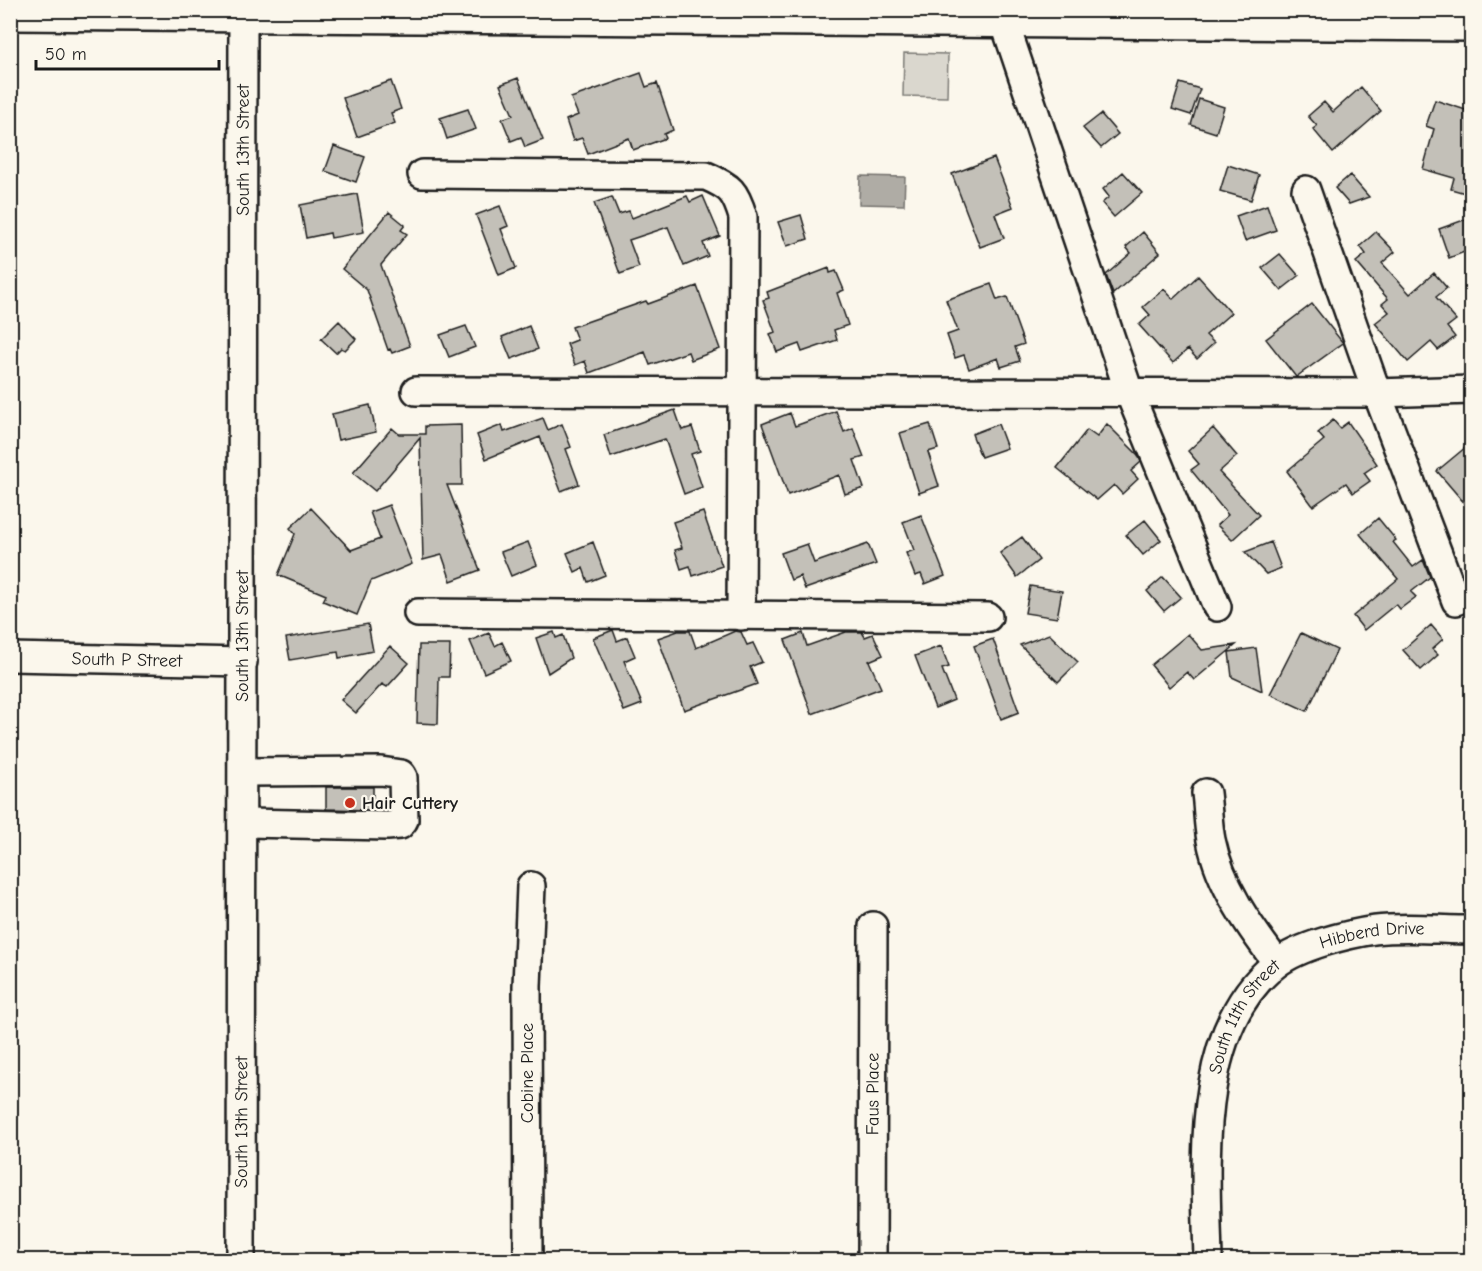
<svg xmlns="http://www.w3.org/2000/svg" width="1482" height="1271" viewBox="0 0 1482 1271" font-family="'Comic Neue',sans-serif">
	<rect width="100%" height="100%" fill="#fbf7ec"/>
	<filter id="ink" filterUnits="userSpaceOnUse"><feTurbulence type="fractalNoise" baseFrequency=".0167" numOctaves="2"/><feDisplacementMap in="SourceGraphic" scale="12" xChannelSelector="R" yChannelSelector="G"/><feConvolveMatrix kernelMatrix="1 2 1 2 8 2 1 2 1" color-interpolation-filters="sRGB"/></filter>
	<g filter="url(#ink)">
		<!-- green -->
		<path fill="#dad7ce" stroke="#7b7a75" stroke-width="1.5" d="M904,53L948,54L947,97L903,96Z"/>
		<!-- water -->
		<path fill="#afaca5" stroke="#74726e" stroke-width="1.5" d="M860,176L905,177L904,205L859,204Z"/>
		<!-- building -->
		<path fill="#c3c0b8" stroke="#1c1c1c" stroke-width="1.5" d="M641,73L646,87L657,83L673,130L664,134L666,138L633,150L629,138L588,154L582,138L573,141L566,120L578,115L571,98Z
			M518,78L543,140L525,147L521,137L511,141L502,119L513,115L500,85Z
			M391,81L401,109L391,113L395,123L357,137L343,98Z
			M1180,83L1200,89L1191,115L1172,109Z
			M1361,87L1381,111L1333,153L1313,129L1317,126L1308,116L1324,102L1333,112Z
			M1199,99L1224,107L1216,133L1191,125Z
			M1435,100L1472,112V195L1451,189L1454,178L1423,169L1434,129L1426,126Z
			M468,109L476,129L447,139L440,118Z
			M1101,114L1118,134L1101,148L1083,128Z
			M334,146L365,157L356,182L325,171Z
			M994,158L1013,207L995,214L1004,238L980,247L952,174Z
			M1228,165L1259,175L1251,200L1220,191Z
			M1123,172L1142,193L1114,217L1102,203L1109,197L1103,189Z
			M1350,175L1369,197L1349,204L1335,188Z
			M357,194L364,232L331,238L330,233L306,238L300,205Z
			M687,196L690,202L703,196L720,236L703,243L708,256L684,266L668,227L629,240L639,267L620,274L594,203L612,197L619,214L629,211L632,218Z
			M1267,205L1276,230L1245,241L1236,216Z
			M500,206L508,226L501,229L516,268L499,275L476,215Z
			M389,212L405,225L401,230L407,234L381,265L410,346L392,353L390,349L388,350L367,290L342,269Z
			M801,215L808,239L787,246L778,222Z
			M1472,217V249L1449,258L1439,229Z
			M1143,232L1160,253L1113,294L1106,275L1131,253L1126,247Z
			M1376,232L1395,252L1382,263L1410,294L1434,273L1447,288L1436,297L1456,320L1447,327L1455,337L1438,350L1431,342L1408,362L1375,323L1389,312L1382,304L1388,299L1356,262L1366,254L1360,246Z
			M1280,254L1299,276L1281,290L1262,268Z
			M829,268L830,273L836,271L844,290L837,293L848,325L834,330L837,340L802,352L799,344L777,352L770,334L775,332L763,300L769,298L767,292Z
			M1198,276L1231,313L1206,335L1214,343L1197,359L1188,349L1173,363L1139,325L1150,315L1143,307L1164,289L1173,299Z
			M991,284L997,300L1007,297L1024,344L1015,347L1020,361L1001,367L998,358L969,369L964,355L955,358L947,335L958,331L946,300Z
			M697,286L720,349L691,360L688,352L650,365L645,352L589,373L585,361L575,365L567,344L577,340L572,327L646,301L648,304Z
			M1312,304L1343,343L1296,377L1266,339Z
			M339,321L356,339L345,350L341,348L336,353L321,339Z
			M466,326L475,347L449,357L440,335Z
			M529,326L538,349L511,359L502,337Z
			M370,405L376,432L338,440L332,414Z
			M675,410L682,430L692,427L700,451L691,454L702,487L684,494L665,439L611,457L604,435Z
			M836,411L844,432L853,428L864,457L854,460L864,488L845,494L839,475L788,495L762,424L790,413L795,426Z
			M543,418L548,430L562,424L571,447L566,449L579,484L561,491L540,437L486,459L477,435L502,425L504,432Z
			M1333,420L1340,428L1348,422L1377,464L1364,473L1370,481L1353,493L1346,483L1313,506L1287,471L1324,440L1318,433Z
			M930,424L938,449L928,452L939,486L919,493L900,433Z
			M998,424L1007,448L981,457L972,434Z
			M1107,424L1138,455L1141,462L1131,471L1138,479L1122,494L1114,485L1097,500L1057,468L1087,430L1097,437Z
			M461,425L462,485H447L480,570L451,581L442,555L423,560L420,438L375,491L353,473L392,428L399,434H425V426Z
			M1213,428L1237,456L1219,472L1259,515L1232,540L1217,525L1228,515L1191,470L1199,464L1188,451Z
			M1472,442V512L1437,471Z
			M389,505L412,564L371,581L357,615L323,601L326,595L278,575L295,534L290,528L311,508L351,550L380,539L370,512Z
			M703,512L722,566L693,576L690,566L681,569L675,550L682,548L673,522Z
			M921,515L945,576L925,584L921,574L915,576L906,553L914,550L903,522Z
			M1378,518L1396,540L1393,542L1413,567L1423,560L1430,577L1411,592L1416,597L1400,609L1396,604L1364,630L1353,616L1398,579L1360,534Z
			M1145,520L1161,540L1143,555L1126,535Z
			M1022,537L1039,560L1017,577L1000,553Z
			M528,542L537,565L511,576L501,552Z
			M593,542L605,575L588,582L583,568L575,572L567,553Z
			M1271,542L1281,568L1266,574L1245,552Z
			M807,544L814,563L868,544L876,564L805,589L800,576L791,580L781,553Z
			M1163,577L1181,597L1164,611L1147,591Z
			M1030,586L1062,591L1057,618L1025,613Z
			M368,624L373,651L339,658L338,652L290,660L286,638Z
			M1431,625L1443,639L1432,649L1438,655L1421,670L1403,650Z
			M613,630L617,641L627,637L635,656L624,661L642,704L624,711L593,638Z
			M678,631H690L696,648L735,631L741,632L747,645L753,643L762,662L750,667L757,684L684,710L658,638Z
			M554,632L556,638L563,635L571,658L548,673L536,638Z
			M846,632H862L865,637L873,634L883,655L869,661L881,688L812,714L785,640L803,633L807,646Z
			M489,633L495,646L502,642L511,661L484,673L470,641Z
			M1301,633L1337,650L1307,711L1270,694Z
			M1049,634L1078,662L1058,682L1020,645Z
			M1188,634L1202,650L1236,645L1194,680L1187,672L1169,687L1151,665Z
			M993,639L1019,712L1001,719L974,646Z
			M419,645H450L449,677H439L438,724L417,723Z
			M390,646L409,663L387,687L382,684L356,713L341,700Z
			M941,646L949,667L942,669L954,700L935,708L915,656Z
			M1256,648L1262,691L1232,677L1229,652Z
			M326,787H373V810L326,809Z"/>
		<g fill="none" stroke-linecap="round" stroke-linejoin="round">
			<defs>
				<g id="minor">
					<path d="M10,16L1472,27"/>
					<path d="M1004,21L1129,392L1217,607"/>
					<path d="M422,174L706,176C731,187 735,191 743,217L741,616"/>
					<path d="M1306,190L1377,393L1456,601"/>
					<path d="M416,391L1377,393L1472,390"/>
					<path d="M418,613L988,617"/>
					<path id="s1" d="M10,657L243,662"/>
					<path d="M1206,793C1208,808 1208,825 1211,840C1220,886 1250,927 1277,963"/>
					<path d="M242,823L387,826L400,825L404,820L403,777L401,774L381,771L243,772"/>
					<path id="s2" d="M241,1260L243,10"/>
					<path d="M528,1260L527,986L531,886"/>
					<path id="s3" d="M872,1260L873,926"/>
					<path id="s4" d="M1208,1260C1206,1167 1193,1029 1276,964C1299,946 1348,934 1375,930C1406,926 1440,930 1472,930"/>
				</g>
			</defs>
			<!-- minor casing -->
			<use href="#minor" stroke="#1c1c1c" stroke-width="32"/>
			<!-- minor -->
			<use href="#minor" stroke="#fbf7ec" stroke-width="27"/>
		</g>
	</g>
	<!-- markers -->
	<circle fill="#c8321e" stroke="#fbf7ec" stroke-width="2" cx="350" cy="803" r="6"/>
	<g text-anchor="middle" dominant-baseline="central" stroke-width="4.5" stroke-linejoin="round" paint-order="stroke">
		<!-- street labels -->
		<g font-size="18" fill="#1c1c1c" stroke="#fbf7ec">
			<text stroke="none"><textPath href="#s2" startOffset="1110">South 13th Street</textPath></text>
			<text stroke="none"><textPath href="#s2" startOffset="624">South 13th Street</textPath></text>
			<text stroke="none"><textPath href="#s1" startOffset="117">South P Street</textPath></text>
			<text stroke="none"><textPath href="#s4" startOffset="417">Hibberd Drive</textPath></text>
			<text stroke="none"><textPath href="#s4" startOffset="252">South 11th Street</textPath></text>
			<text transform="translate(527 1073) rotate(-90)">Cobine Place</text>
			<text stroke="none"><textPath href="#s3" startOffset="166">Faus Place</textPath></text>
			<text stroke="none"><textPath href="#s2" startOffset="138">South 13th Street</textPath></text>
		</g>
		<!-- poi labels -->
		<g font-size="18" font-weight="bold" fill="#1c1c1c" stroke="#fbf7ec" text-anchor="start">
			<text x="362" y="803">Hair Cuttery</text>
		</g>
	</g>
	<!-- margin -->
	<rect width="1482" height="1271" fill="none" stroke="#fbf7ec" stroke-width="36"/>
	<rect x="18" y="18" width="1446" height="1235" fill="none" stroke="#1c1c1c" stroke-width="2" filter="url(#ink)"/>
	<!-- scale -->
	<path d="M36 60v9h183v-9" fill="none" stroke="#1c1c1c" stroke-width="3"/>
	<text x="45" y="60" font-size="18" fill="#1c1c1c" stroke="#fbf7ec" stroke-width="4.5" paint-order="stroke">50 m</text>
</svg>
